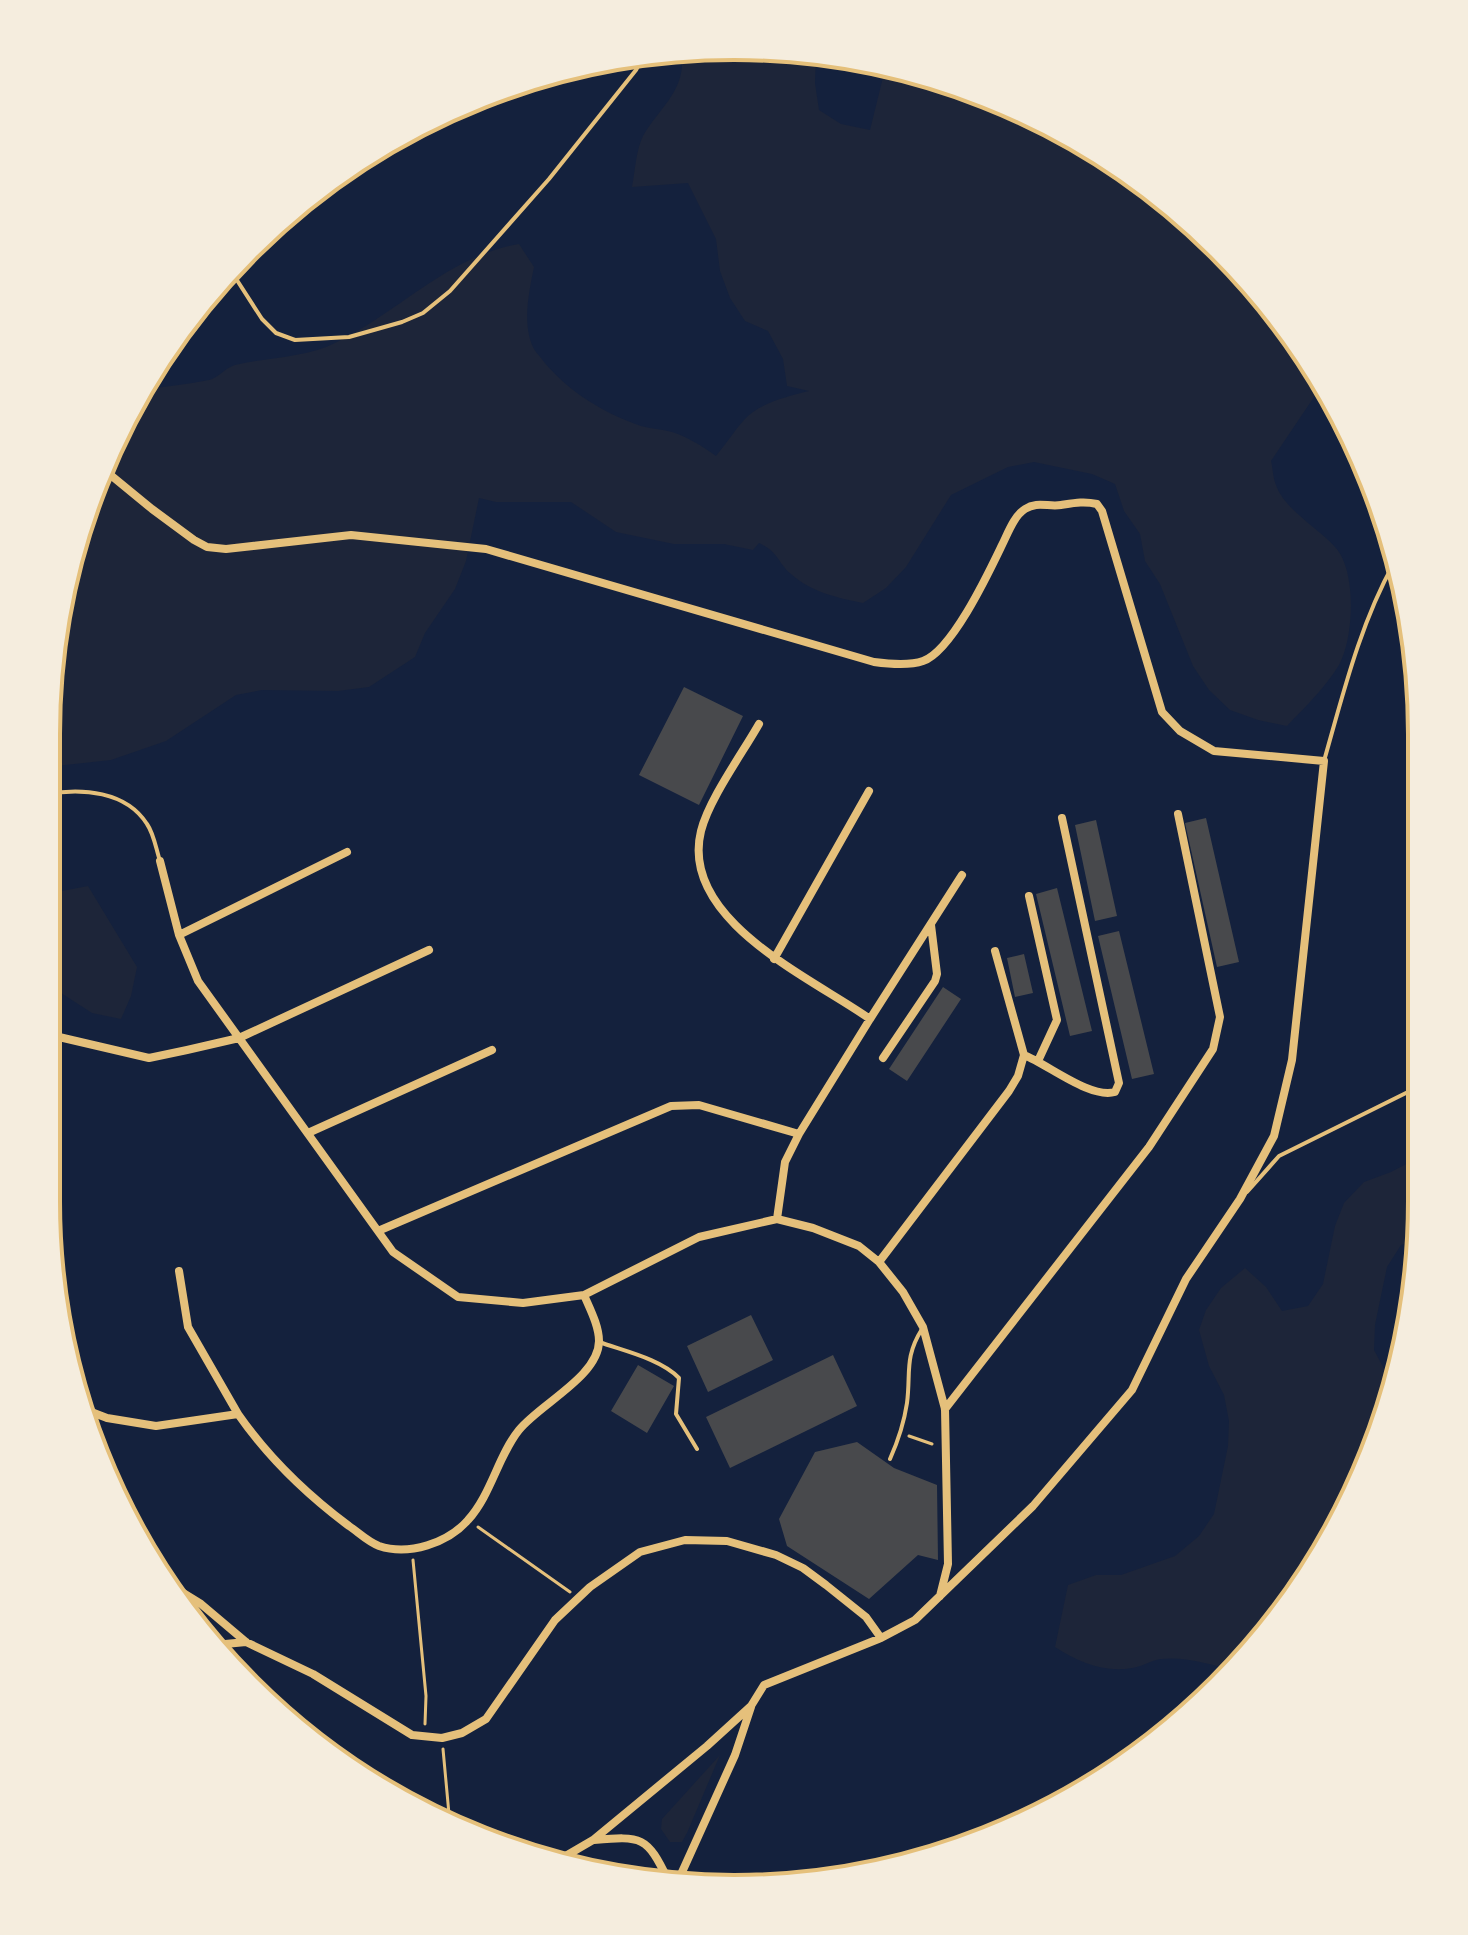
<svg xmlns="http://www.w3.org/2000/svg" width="1468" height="1935" viewBox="0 0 1468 1935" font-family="'Roboto Condensed',sans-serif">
	<rect width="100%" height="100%" fill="#14213d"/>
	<!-- green -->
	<path fill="#1d2539" d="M734,46L816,54L815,83L819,110L841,124L870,130L886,65L997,98L1116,162L1220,247L1306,351L1319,376L1316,394L1271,461C1273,469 1273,478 1276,485C1284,509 1317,527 1335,547C1357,570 1354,638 1339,665C1325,688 1305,707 1287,726L1258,720L1230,710L1209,690L1193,666L1160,584L1145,561L1140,534L1124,511L1115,484L1092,474L1034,462L1008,467L951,495L906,567L886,588L863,603C838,598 811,592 791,574C777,562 779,552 759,543L753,550L724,544H674L616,532L571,502H496L479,498L466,561L455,589L425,633L415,657L369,687L338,691L262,690L236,695L166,741L111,760L47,767V689L70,555L117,430L139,394L148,389C168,386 189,384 209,380C218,378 225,368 235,365C269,357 306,358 337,342C399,312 448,256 519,244L534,267C529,292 522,323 533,347C535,352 541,357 544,362C570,393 604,413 641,426C651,429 662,429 672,432C688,437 702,446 716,456C726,444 734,431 744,420C759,403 789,396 809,391L787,386L783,359L768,331L745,321L730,298L720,271L716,239L688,183L632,187C635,171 636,150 643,136C660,107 688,89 681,51Z
		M88,886L137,967L131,996L121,1019L92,1013L47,984V898L62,891Z
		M1416,1159V1240L1401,1245L1387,1267L1375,1325L1374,1350L1389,1378L1392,1379L1370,1464L1306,1583L1235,1670C1211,1665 1186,1656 1161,1659C1151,1660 1142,1667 1132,1668C1104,1673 1078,1662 1055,1647L1068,1585L1096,1575H1121L1175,1556L1199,1536L1214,1514L1228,1446L1229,1421L1224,1395L1209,1366L1199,1330L1206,1310L1221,1288L1245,1268L1266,1287L1282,1311L1308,1306L1323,1284L1335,1226L1344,1203L1364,1182L1391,1172Z
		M720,1755L687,1833L682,1842H670L661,1829L662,1819Z"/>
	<!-- building -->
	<path fill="#48494c" d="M684,687L743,716L699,805L639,775Z
		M1206,818L1239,962L1217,967L1185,823Z
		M1096,820L1117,916L1095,921L1075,825Z
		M1057,888L1092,1031L1070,1036L1036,894Z
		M1119,931L1154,1074L1132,1079L1098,936Z
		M1024,954L1033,993L1015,997L1007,958Z
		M943,987L961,999L907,1081L889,1069Z
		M751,1315L773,1360L708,1392L687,1346Z
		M833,1355L857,1406L730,1468L706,1417Z
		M638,1365L674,1386L647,1433L611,1411Z
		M857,1442L894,1468L937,1485L938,1560L918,1555L869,1599L787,1546L779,1519L815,1452Z"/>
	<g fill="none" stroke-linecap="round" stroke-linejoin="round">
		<!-- path -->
		<path stroke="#e5c07b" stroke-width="3" d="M909,1436L932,1444
			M478,1527L570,1592
			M413,1560L426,1696L425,1724
			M443,1749L450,1825"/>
		<!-- service -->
		<path stroke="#e5c07b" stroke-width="4" d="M233,274L262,319L276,333L295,340L349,337L402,322L423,313L450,291L549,179L636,70L644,55
			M1324,761C1343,694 1360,624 1394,563
			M47,794C82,788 126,791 147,824C154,834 156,849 160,861
			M1247,1192L1279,1156L1416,1088
			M599,1342C624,1351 661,1359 679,1378L676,1414L697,1449
			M890,1459C898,1441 904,1423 907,1403C911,1372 904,1358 922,1329"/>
		<!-- minor -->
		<path stroke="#e5c07b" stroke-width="8" d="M102,468L152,509L194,540L207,547L226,549L351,535L486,549L874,662C889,664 909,666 923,661C952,651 989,572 1002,545C1008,533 1014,516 1025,509C1037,501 1048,507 1061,505C1074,503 1084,501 1097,504L1102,511L1162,712L1180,731L1214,751L1324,761L1292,1060L1274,1136L1240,1199L1186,1279L1132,1390L1033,1506L915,1620L881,1638L764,1685L751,1706L707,1746L593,1840L557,1861
			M759,724C742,754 709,799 701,831C679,920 812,978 870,1019L799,1134L785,1162L777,1219
			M160,861L179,935L198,981L393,1252L458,1297L523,1303L584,1295L699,1237L777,1219L813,1228L859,1246L879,1262L903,1292L923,1327L945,1409L948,1564L940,1596
			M1029,896L1057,1020L1038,1061
			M179,935L347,852
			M995,951L1024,1055
			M774,959L869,791
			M870,1019L962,875
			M47,1039L59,1037L149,1058L187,1050L239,1038L429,950
			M1024,1055C1049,1065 1090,1099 1115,1092L1119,1083L1062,818
			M883,1058L935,981L937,974L931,925
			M308,1133L492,1050
			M378,1231L671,1106L699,1105L799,1134
			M879,1262L1009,1091L1018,1076L1024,1055
			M179,1271L188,1327L238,1414
			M81,1408L107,1418L156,1426L238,1414C268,1457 306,1494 349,1526C358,1532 368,1542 379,1546C409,1556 448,1543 468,1520C491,1495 498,1456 519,1430C540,1404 599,1376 599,1341C599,1326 590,1309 584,1295
			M945,1409L1149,1147L1213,1049L1220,1017L1178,814
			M167,1583L201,1604L246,1642L313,1674L412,1735L442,1738L462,1733L486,1719L555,1620L590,1587L640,1552L685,1540L727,1541L776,1555L803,1568L826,1585L866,1617L881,1638
			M215,1645L246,1642
			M594,1840C642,1836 647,1836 668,1880
			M678,1881L735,1755L751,1707"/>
	</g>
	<!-- crop -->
	<path d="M0 0H1468V1935H0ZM734 60H734A674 674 0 0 1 1408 734V1201A674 674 0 0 1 734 1875H734A674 674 0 0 1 60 1201V734A674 674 0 0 1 734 60Z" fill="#f5edde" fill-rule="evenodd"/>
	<path fill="none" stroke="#e5c07b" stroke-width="4" d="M734 60H734A674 674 0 0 1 1408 734V1201A674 674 0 0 1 734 1875H734A674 674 0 0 1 60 1201V734A674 674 0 0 1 734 60Z"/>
</svg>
